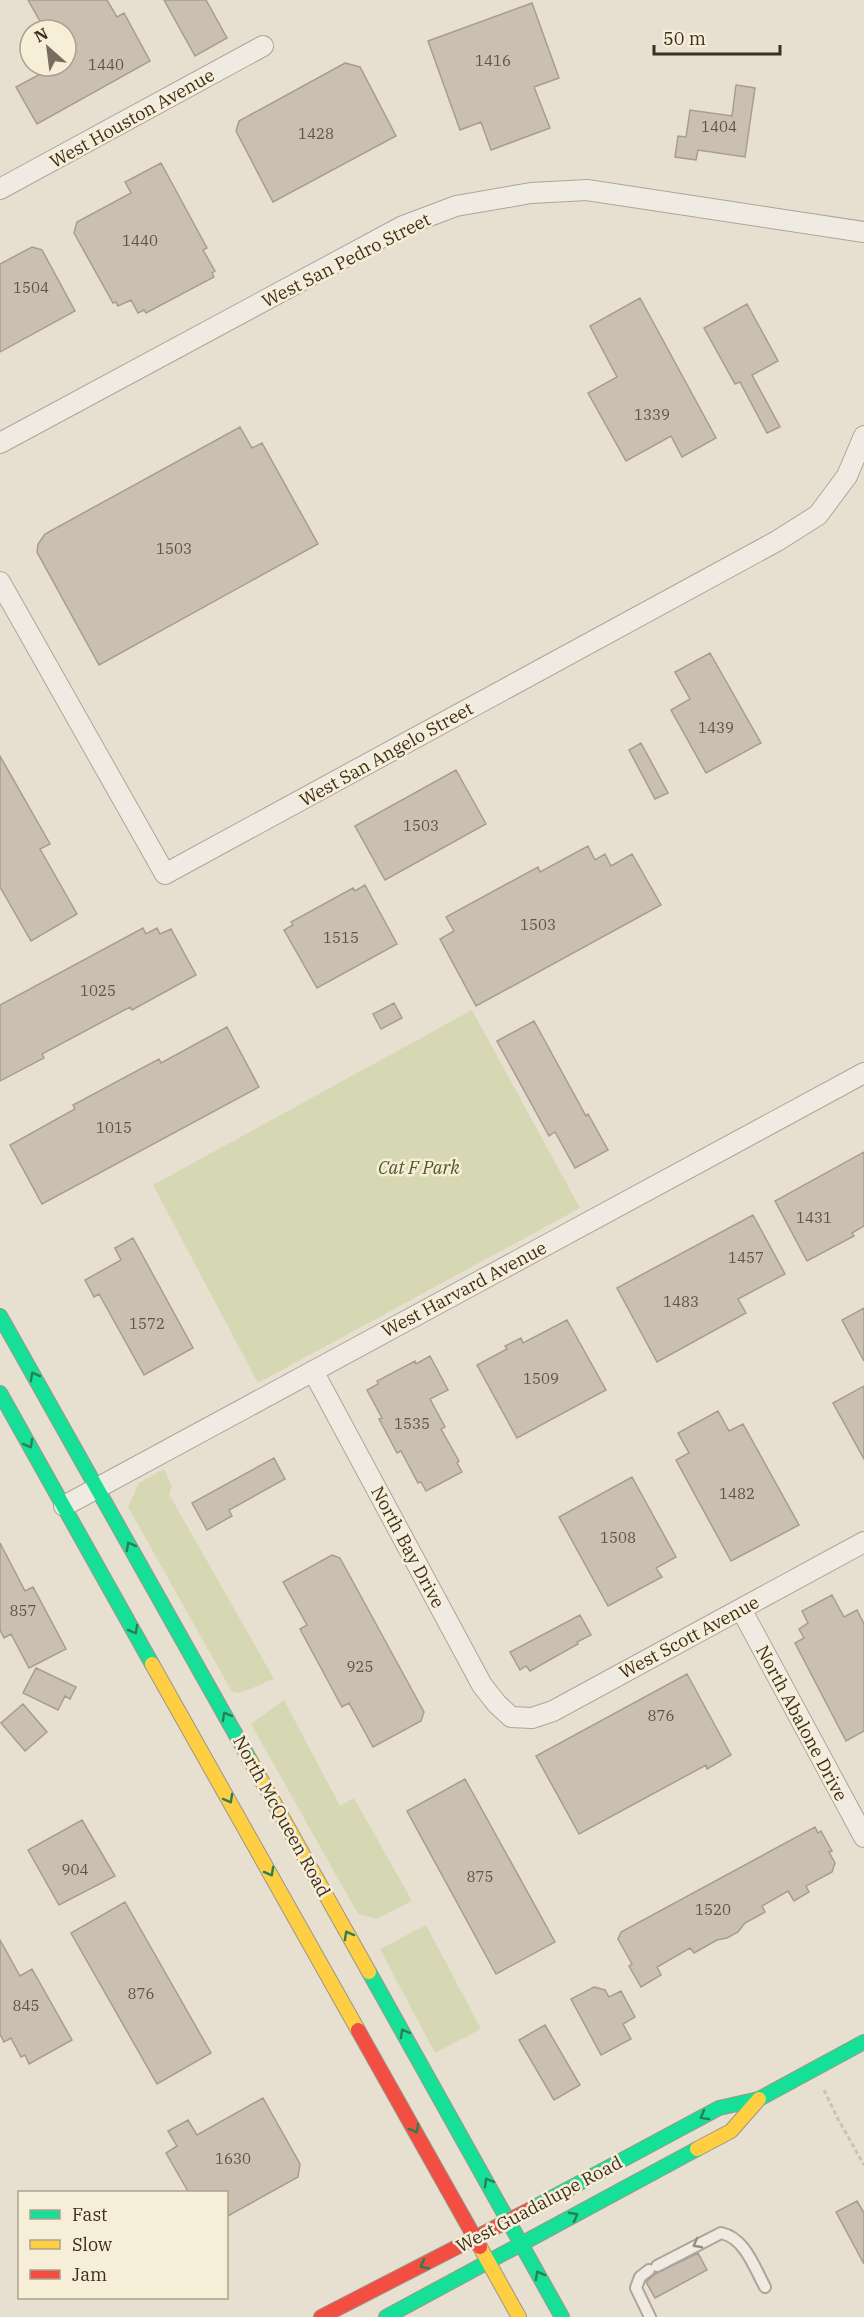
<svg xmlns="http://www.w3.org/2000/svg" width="864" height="2317" viewBox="0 0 864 2317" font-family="'IBM Plex Serif',serif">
	<rect width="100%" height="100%" fill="#e7e0d1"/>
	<!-- green -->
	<path fill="#d6d7b3" d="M472,1010L580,1208L258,1383L153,1185Z
		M164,1469L172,1486L169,1494L274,1679L240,1693L232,1692L128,1507L139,1483Z
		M284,1700L340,1806L354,1798L412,1901L377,1919L358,1914L251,1724Z
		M426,1925L481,2029L435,2053L380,1949Z"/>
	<!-- building -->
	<path fill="#cbbfb2" stroke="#a89c90" stroke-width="1.5" d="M28,0H107L117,17L124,13L150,61L37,124L16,87L55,66H66V30H45Z
		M164,0H206L227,38L195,56Z
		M532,3L559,78L534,87L550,128L491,150L481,122L460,130L428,41Z
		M345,63L360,67L396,136L273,202L236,131L239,121Z
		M736,85L755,88L745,157L698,150L696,160L675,157L678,136L686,137L690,110L732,116Z
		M161,163L207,248L203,250L215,271L212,273L214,277L146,313L144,310L138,313L131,300L118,306L116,302L113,303L74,233L77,222L131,193L125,182Z
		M32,247L42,250L75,311L0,352V264Z
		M640,298L716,438L682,457L671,436L626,461L588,393L617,377L590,326Z
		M747,304L778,361L752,375L780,427L767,433L740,382L735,384L704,328Z
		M240,427L252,448L262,443L318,544L99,665L37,552L38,544L45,534Z
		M710,653L761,743L706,773L671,710L690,699L675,672Z
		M641,743L668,793L655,799L629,750Z
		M0,756L50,844L40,849L77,914L31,941L0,887Z
		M456,770L486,824L385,880L355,826Z
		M588,846L595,860L605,854L611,866L632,854L661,905L476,1006L440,939L454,931L446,917L538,867L540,872Z
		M365,885L397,944L317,988L284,930L293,925L291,922L353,888L355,891Z
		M143,928L146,934L157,928L160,934L171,929L196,975L132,1010L130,1007L42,1054L44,1058L0,1081V1005Z
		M394,1003L402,1018L381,1029L373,1014Z
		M534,1021L586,1116L588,1114L608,1150L575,1168L555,1132L549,1136L497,1041Z
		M227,1027L259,1087L42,1204L10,1145L75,1109L73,1105L159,1059L161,1063Z
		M864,1152V1226L852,1233L854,1236L807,1261L775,1201Z
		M753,1215L785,1274L738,1299L746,1313L657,1362L617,1288Z
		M133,1238L193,1348L144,1375L99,1294L94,1297L85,1280L121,1260L115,1248Z
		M864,1308V1361L842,1320Z
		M567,1320L606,1390L517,1438L477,1365L507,1349L505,1346L521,1338L523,1343Z
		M430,1356L448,1390L430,1399L445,1427L441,1429L459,1461L457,1463L462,1472L426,1491L421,1482L418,1483L401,1451L397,1453L379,1419L382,1418L367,1390L378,1384L377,1381L415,1361L416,1364Z
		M864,1386V1459L833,1403Z
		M718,1411L729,1431L743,1424L799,1525L731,1561L676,1460L689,1453L678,1433Z
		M274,1458L285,1479L229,1510L232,1516L207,1530L192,1503Z
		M632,1477L676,1557L656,1568L662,1577L608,1606L559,1517Z
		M0,1543L25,1591L33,1587L66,1649L29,1668L11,1634L4,1638L0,1630Z
		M332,1555L340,1558L424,1712L421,1721L373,1747L349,1703L342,1707L300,1629L307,1625L283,1582Z
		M832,1595L844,1617L857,1610L864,1624V1731L846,1741L795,1643L804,1638L799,1629L808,1623L802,1611Z
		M580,1615L591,1635L577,1642L578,1644L530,1671L526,1666L520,1670L510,1652Z
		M36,1668L76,1687L70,1699L65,1696L58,1710L23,1693Z
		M687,1674L731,1755L707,1769L706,1765L579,1834L536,1756Z
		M23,1704L47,1732L25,1751L1,1723Z
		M465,1779L555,1942L496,1974L407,1811Z
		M82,1820L115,1876L59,1905L28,1850Z
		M815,1827L818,1833L821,1831L832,1851L829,1852L835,1863L832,1872L806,1886L809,1892L794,1901L788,1891L762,1906L765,1912L745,1923L738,1932L727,1938L717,1940L694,1953L690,1948L657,1967L661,1975L641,1987L629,1966L632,1964L618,1939L621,1932Z
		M125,1902L211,2053L157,2084L71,1933Z
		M0,1940L20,1976L32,1969L72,2040L29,2064L25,2055L21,2057L11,2038L4,2042L0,2034Z
		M594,1987L605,1990L609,1997L621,1991L635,2017L623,2024L631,2039L601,2055L571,1999Z
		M545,2025L580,2085L554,2100L519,2040Z
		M263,2098L300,2164L298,2177L226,2217V2193H189L166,2153L177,2146L168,2131L188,2120L197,2135Z
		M857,2201L864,2213V2264L836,2212Z
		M698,2253L707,2270L655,2298L646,2282L655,2274Z"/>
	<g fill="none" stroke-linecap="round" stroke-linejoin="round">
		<defs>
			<path id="lane" d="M657,2266L721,2233C745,2238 754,2267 765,2287
				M649,2270L640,2277L636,2288L650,2317"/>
			<path id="street" d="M0,189L263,46
				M0,443L403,226L456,206L531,193L587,190L864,232
				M0,582L165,874L777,541L818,515L847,476L864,436
				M313,1371L482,1685L497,1704L511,1717L532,1718L553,1711L864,1542
				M64,1506L864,1073
				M741,1609L864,1837"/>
			<path id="fast" d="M0,1316L250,1760
				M0,1393L152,1664
				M369,1972L562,2317
				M531,2209L719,2108L759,2099L864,2042
				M386,2317L697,2149"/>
			<path id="slow" d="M152,1664L358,2030
				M250,1760L369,1972
				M697,2149L731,2131L759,2099
				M480,2247L519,2317"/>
			<path id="jam" d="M358,2030L480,2247
				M321,2317L531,2209"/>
		</defs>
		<!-- lane casing -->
		<use href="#lane" stroke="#ada599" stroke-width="14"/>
		<!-- street casing -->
		<use href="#street" stroke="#ada599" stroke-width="22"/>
		<!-- fast casing -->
		<use href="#fast" stroke="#9c958a" stroke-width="16"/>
		<!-- slow casing -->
		<use href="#slow" stroke="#9c958a" stroke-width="16"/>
		<!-- jam casing -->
		<use href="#jam" stroke="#9c958a" stroke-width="16"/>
		<!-- path -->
		<path stroke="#c8c2b9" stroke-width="3" stroke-dasharray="4.5 3" stroke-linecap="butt" d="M824,2090L838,2119L864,2165"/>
		<!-- lane -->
		<use href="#lane" stroke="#efebe3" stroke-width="10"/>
		<!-- street -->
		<use href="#street" stroke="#efebe3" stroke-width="20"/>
		<!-- fast -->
		<use href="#fast" stroke="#16e098" stroke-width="14"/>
		<!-- slow -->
		<use href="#slow" stroke="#ffcf43" stroke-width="14"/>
		<!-- jam -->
		<use href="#jam" stroke="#f24e42" stroke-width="14"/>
	</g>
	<!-- one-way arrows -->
	<defs><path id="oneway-chevron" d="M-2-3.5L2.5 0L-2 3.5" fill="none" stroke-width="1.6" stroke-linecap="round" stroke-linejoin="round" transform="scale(1.5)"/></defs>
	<g stroke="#2b7e56">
		<use href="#oneway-chevron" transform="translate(34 1376) rotate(-119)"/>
		<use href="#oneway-chevron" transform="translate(29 1444) rotate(61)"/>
		<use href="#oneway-chevron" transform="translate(130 1546) rotate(-119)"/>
		<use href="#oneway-chevron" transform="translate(134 1630) rotate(61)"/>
		<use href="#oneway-chevron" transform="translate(226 1716) rotate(-119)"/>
		<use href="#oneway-chevron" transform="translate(229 1799) rotate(61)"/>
		<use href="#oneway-chevron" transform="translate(270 1872) rotate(61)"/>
		<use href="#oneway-chevron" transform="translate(348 1935) rotate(-119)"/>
		<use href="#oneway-chevron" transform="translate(404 2033) rotate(-119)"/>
		<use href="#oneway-chevron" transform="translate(704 2116) rotate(151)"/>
		<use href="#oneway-chevron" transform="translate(415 2129) rotate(61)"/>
		<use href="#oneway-chevron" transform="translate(488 2182) rotate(-120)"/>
		<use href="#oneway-chevron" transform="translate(574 2216) rotate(-28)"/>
		<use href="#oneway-chevron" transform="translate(424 2265) rotate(153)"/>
		<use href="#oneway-chevron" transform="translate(539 2275) rotate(-118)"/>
	</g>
	<use stroke="#968c82" href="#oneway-chevron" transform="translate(697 2244) rotate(152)"/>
	<g text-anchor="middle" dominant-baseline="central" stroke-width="5" stroke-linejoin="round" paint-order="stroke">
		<!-- number labels -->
		<g font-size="15" fill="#605244">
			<text x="493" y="60">1416</text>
			<text x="106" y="64">1440</text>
			<text x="719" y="126">1404</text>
			<text x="316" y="133">1428</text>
			<text x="140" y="240">1440</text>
			<text x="31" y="287">1504</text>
			<text x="652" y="414">1339</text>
			<text x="174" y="548">1503</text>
			<text x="716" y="727">1439</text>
			<text x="421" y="825">1503</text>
			<text x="538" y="924">1503</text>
			<text x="341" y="937">1515</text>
			<text x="98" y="990">1025</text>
			<text x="114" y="1127">1015</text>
			<text x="814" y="1217">1431</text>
			<text x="746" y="1257">1457</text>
			<text x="681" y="1301">1483</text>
			<text x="147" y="1323">1572</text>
			<text x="541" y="1378">1509</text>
			<text x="412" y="1423">1535</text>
			<text x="737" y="1493">1482</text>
			<text x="618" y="1537">1508</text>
			<text x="23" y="1610">857</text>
			<text x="360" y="1666">925</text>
			<text x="661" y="1715">876</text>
			<text x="75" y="1869">904</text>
			<text x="480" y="1876">875</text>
			<text x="713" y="1909">1520</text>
			<text x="141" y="1993">876</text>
			<text x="26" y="2005">845</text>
			<text x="233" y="2158">1630</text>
		</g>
		<!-- street labels -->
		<g font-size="18" fill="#3d2e20" stroke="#f7eed8">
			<text transform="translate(132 118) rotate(-29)">West Houston Avenue</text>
			<text transform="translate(346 260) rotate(-27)">West San Pedro Street</text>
			<text transform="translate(386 754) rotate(-29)">West San Angelo Street</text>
			<text transform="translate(464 1289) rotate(-28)">West Harvard Avenue</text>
			<text transform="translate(408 1547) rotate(62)">North Bay Drive</text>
			<text transform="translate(689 1637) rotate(-28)">West Scott Avenue</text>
			<text transform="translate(802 1723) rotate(62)">North Abalone Drive</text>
			<text transform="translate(282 1816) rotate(61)">North McQueen Road</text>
			<text transform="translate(539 2204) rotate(-28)">West Guadalupe Road</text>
		</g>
		<!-- park labels -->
		<g font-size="18" font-style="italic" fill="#4d5a26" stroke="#f7eed8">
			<text x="419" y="1167">Cat F Park</text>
		</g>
	</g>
	<!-- legend -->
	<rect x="18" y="2191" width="210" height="108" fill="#f7eed8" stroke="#ada18e" stroke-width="1.5"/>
	<rect x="30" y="2210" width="30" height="9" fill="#16e098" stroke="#ada18e" stroke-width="1.5"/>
	<text x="72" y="2221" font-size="18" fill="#3d2e20">Fast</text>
	<rect x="30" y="2240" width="30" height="9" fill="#ffcf43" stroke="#ada18e" stroke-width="1.5"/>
	<text x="72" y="2251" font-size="18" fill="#3d2e20">Slow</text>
	<rect x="30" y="2270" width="30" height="9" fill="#f24e42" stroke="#ada18e" stroke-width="1.5"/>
	<text x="72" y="2281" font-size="18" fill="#3d2e20">Jam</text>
	<!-- north arrow -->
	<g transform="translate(48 48) rotate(332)"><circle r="28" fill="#f7eed8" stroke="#ada18e" stroke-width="1.5"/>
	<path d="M0-4.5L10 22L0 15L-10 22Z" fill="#786c5e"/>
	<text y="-9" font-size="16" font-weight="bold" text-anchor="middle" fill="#3d2e20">N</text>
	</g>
	<!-- scale -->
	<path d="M654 45v9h126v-9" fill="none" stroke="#3d2e20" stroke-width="3"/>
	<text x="663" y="45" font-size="18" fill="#3d2e20" stroke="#f7eed8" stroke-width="4.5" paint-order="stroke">50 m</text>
</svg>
